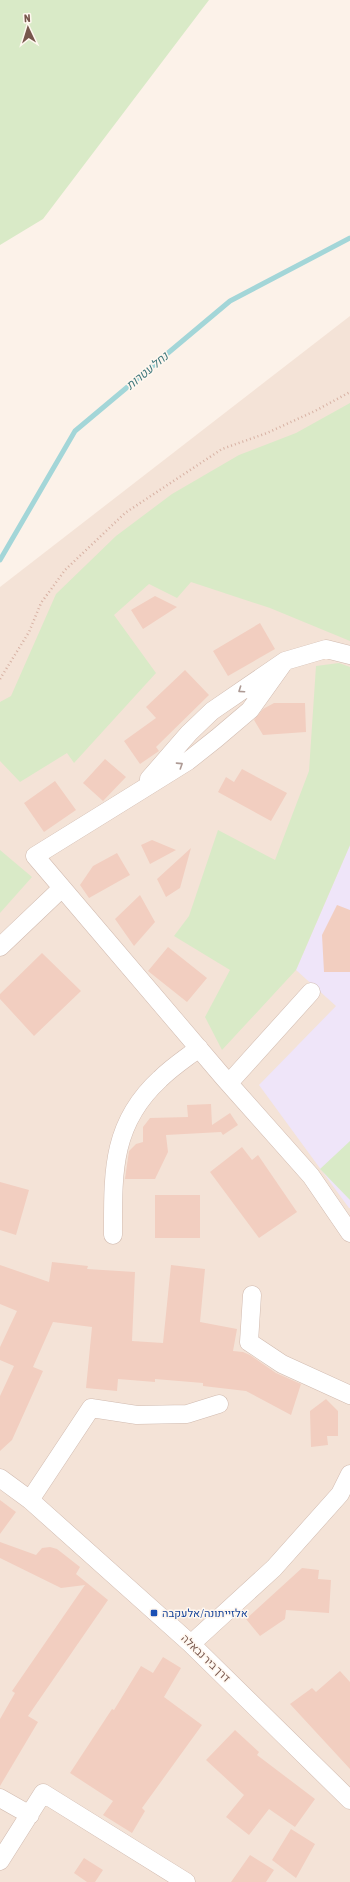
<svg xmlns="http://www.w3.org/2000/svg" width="350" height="1882" viewBox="0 0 350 1882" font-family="'Asap Condensed',Heebo,sans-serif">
	<rect width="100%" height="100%" fill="#fcf2e9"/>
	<!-- residential -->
	<path fill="#f4e3d7" d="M350,316V1882H0V587Z"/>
	<!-- education -->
	<path fill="#efe5f9" d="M350,845V1208H349L259,1085L336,1006L296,970Z"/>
	<!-- green -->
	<path fill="#d9eac7" d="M0,0H209L43,219L0,245Z
		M350,403V641L270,608L191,582L177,598L149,584L114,615L156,673L74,763L67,753L20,782L0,761V702L11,696L56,594L116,536L172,494L239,455L296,433Z
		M339,663L350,667V845L296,970L222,1050L205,1017L230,970L174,936L189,916L218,830L275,860L309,771L316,666Z
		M0,850L32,877L0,913Z
		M350,1141V1200L320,1169Z"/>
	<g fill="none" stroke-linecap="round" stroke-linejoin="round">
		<!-- stream -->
		<path stroke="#a3d6d8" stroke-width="5" d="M0,560L75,431L230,301L350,238"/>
	</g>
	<!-- building -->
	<path fill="#f2cec0" d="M155,596L177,607L143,629L131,610Z
		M260,623L275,649L228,676L213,651Z
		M185,670L209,695L156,747L159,751L140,764L124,741L156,718L146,707Z
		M274,703H305L306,732L263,735L254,720L263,709Z
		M105,759L126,777L103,801L83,783Z
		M242,769L287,793L271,821L218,792L226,777L234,782Z
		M55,781L76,810L44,832L24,803Z
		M152,840L176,850L150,864L141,845Z
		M191,848L180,888L166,897L157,879Z
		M117,853L130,875L89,898L80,885L93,866Z
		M140,895L155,922L134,946L115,919Z
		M337,905L350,910V972H324L322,935Z
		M168,947L207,978L187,1002L148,971Z
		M42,953L81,991L34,1036L0,999V994Z
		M211,1104L212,1125L230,1113L238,1125L223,1135L221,1132L166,1135L168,1152L155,1179H125L129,1151L136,1144L143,1142V1127L150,1118L188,1117L187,1105Z
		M242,1147L252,1160L258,1155L297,1212L259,1238L210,1172Z
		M0,1182L29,1190L16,1235L0,1230Z
		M155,1195H200V1238H155Z
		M52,1262L88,1266L87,1269L135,1272L132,1341L163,1343L171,1265L205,1269L200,1322L237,1329L233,1351L243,1352L250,1355L276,1373L301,1384L291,1415L246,1391L203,1386V1383L155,1379V1382L118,1379L117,1391L86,1388L92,1327L53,1322L33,1367L43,1371L12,1440L0,1451V1396L14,1366L0,1360V1347L17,1311L0,1304V1265L49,1282Z
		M326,1399L338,1411V1436H327L328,1445L311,1447L310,1411Z
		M0,1500L16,1512L0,1534Z
		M0,1542L36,1555L42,1548L50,1547L57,1549L80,1567L76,1574L108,1600L28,1716L38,1722L0,1786V1719L15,1693L12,1691L85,1585L61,1588L0,1558Z
		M302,1568L319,1570L318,1579L331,1580L329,1613L286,1610L285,1619L260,1636L246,1619Z
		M163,1657L181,1668L164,1697L202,1725L142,1808L145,1811L132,1833L103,1815L113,1801L70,1773L112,1709L114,1710L141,1666L153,1673Z
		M340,1671L350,1682V1769L290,1704L312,1688L316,1692Z
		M235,1730L259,1752L257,1755L315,1799L295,1827L269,1809L249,1835L226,1817L244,1795L206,1760Z
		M291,1829L315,1844L296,1878L272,1860Z
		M250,1855L274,1870L266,1882H231Z
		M84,1858L103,1870L95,1882H87L74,1873Z"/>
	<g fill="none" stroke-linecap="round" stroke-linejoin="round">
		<defs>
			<path id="minor" d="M285,661L250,710L217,738L188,761L135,794L35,856L224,1078L311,1176L350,1233
				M149,779L189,733L212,711L285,661L326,649L350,655
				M0,947L62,888
				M229,1083L311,992
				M113,1235C113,1173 111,1124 160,1079C172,1067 186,1058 199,1048
				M252,1295L249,1342L282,1364L350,1395
				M0,1478L30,1500L191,1644L350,1800
				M30,1500L91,1408L137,1415L187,1414L219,1404
				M191,1644L274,1568L340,1494L350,1474
				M0,1798L30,1815
				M0,1861L43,1793L186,1882"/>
		</defs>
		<!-- minor casing -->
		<use href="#minor" stroke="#d1bbb0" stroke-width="19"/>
		<!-- path -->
		<path stroke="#d7b1a3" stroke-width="2.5" stroke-dasharray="1 3" stroke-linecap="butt" d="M0,679L29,632L41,603L65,570L125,513L222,449L267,433L315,411L350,392"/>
		<!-- minor -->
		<use href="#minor" stroke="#fff" stroke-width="18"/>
	</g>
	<!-- one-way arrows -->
	<defs><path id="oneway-chevron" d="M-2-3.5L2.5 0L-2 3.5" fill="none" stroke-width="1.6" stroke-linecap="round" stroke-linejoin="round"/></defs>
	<g stroke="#ad9a94">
		<use href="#oneway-chevron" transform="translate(241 690) rotate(146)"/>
		<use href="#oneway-chevron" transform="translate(180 765) rotate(-33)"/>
	</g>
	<!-- markers -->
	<rect fill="#1a4fb4" stroke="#fff7ef" stroke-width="1.5" x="150" y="1609" width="8" height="8" rx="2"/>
	<g text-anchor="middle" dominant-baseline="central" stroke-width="3" stroke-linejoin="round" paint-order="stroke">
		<!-- transit labels -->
		<g font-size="11" fill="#164399" stroke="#fff7ef" text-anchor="start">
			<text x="162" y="1613">אלזייתונה/אלעקבה</text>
		</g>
		<!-- street labels -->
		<g font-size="11" fill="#77564c" stroke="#fff7ef">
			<text transform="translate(206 1658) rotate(44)">דרך ביר נבאלה</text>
		</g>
		<!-- water labels -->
		<g font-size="12" font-style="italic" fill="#40787c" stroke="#fff7ef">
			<text transform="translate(147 371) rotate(-40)">נחל עטרות</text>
		</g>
	</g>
	<!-- north arrow -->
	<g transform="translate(28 28) rotate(356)" stroke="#fff7ef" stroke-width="3" paint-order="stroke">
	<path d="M0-3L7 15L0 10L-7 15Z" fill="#77564c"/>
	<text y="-6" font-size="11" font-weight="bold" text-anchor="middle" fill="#77564c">N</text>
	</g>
</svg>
